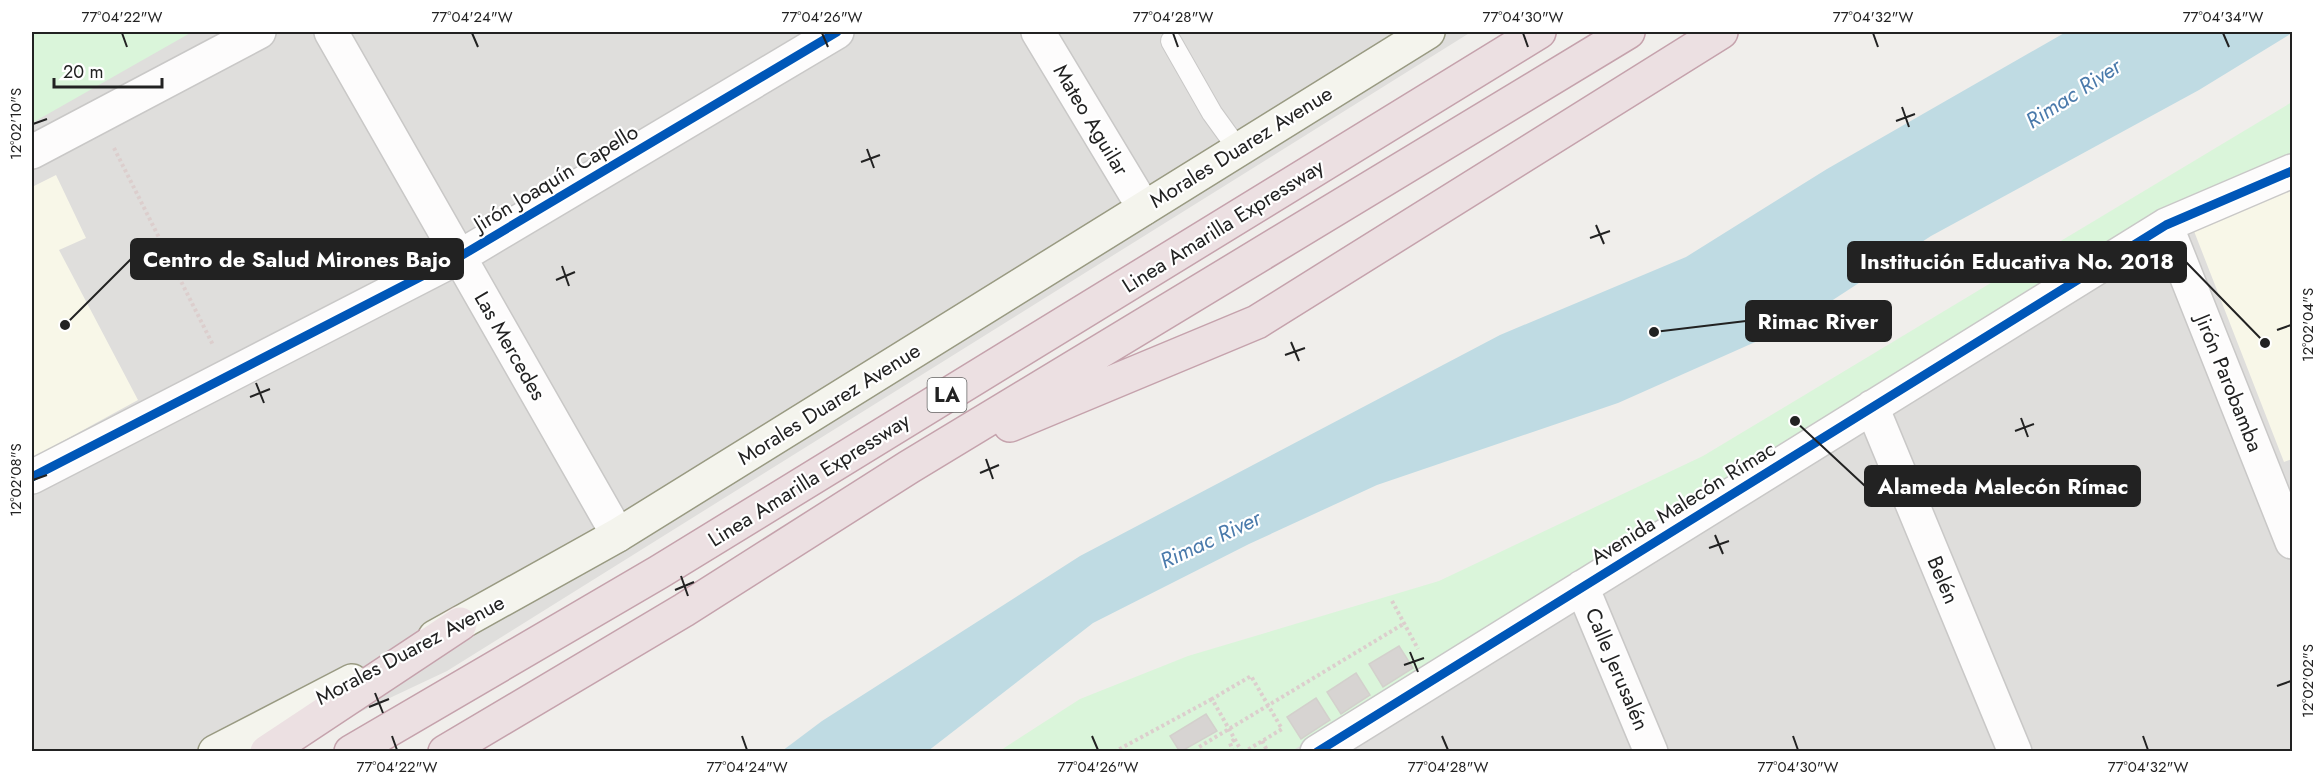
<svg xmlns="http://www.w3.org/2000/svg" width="2324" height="783" viewBox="0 0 2324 783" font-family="Jost,sans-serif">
	<rect width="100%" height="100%" fill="#f0eeeb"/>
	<!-- residential -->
	<path fill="#dfdedc" d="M32,32H1471L447,671L275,752L32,751Z
		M2292,103V751L1187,752L1580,539Z"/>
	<!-- education -->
	<path fill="#f8f7e8" d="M56,175L86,238L59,250L138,400L32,458V187Z
		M2292,187V459L2284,462L2192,226Z"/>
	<!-- park -->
	<path fill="#daf5da" d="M32,32H192L32,123Z
		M2292,102V157L1518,613L1292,751L998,752L1080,699L1188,656L1439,581L1703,456Z"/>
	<!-- water -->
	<path fill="#bfdbe3" d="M2066,32L2292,33L2199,90L1931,236L1796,324L1618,403L1377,485L1249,544L1093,623L928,751H782L822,721L1080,556L1500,335L1686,257L1827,169Z"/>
	<!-- building -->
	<path fill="#d7d4d2" stroke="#d3d0cc" stroke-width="1.5" d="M1399,646L1413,668L1383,687L1369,664Z
		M1356,673L1370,695L1341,714L1327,692Z
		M1316,698L1330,720L1301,739L1287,717Z
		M1206,714L1217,731L1180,752L1170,736Z"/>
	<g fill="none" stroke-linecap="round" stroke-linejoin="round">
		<defs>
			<path id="lane" d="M1171,41L1212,113L1238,149"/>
			<path id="street" d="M331,32L618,535
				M1038,32L1144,208
				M32,152L259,32
				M2166,225L2292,542
				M1872,407L2015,752
				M32,477L459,257L837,32
				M1582,587L1651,752
				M1317,752L2166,225L2292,171"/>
			<path id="secondary" d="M435,637L618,535L1428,32
				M215,752L352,681"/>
			<path id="highway" d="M1010,425L1257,322L1721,32
				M267,752L460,624
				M351,752L659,572L1539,32
				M445,752L684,610L909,467L1628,32"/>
		</defs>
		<!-- lane casing -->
		<use href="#lane" stroke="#c9c8c7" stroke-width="22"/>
		<!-- street casing -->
		<use href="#street" stroke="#c9c8c7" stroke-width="36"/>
		<!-- secondary casing -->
		<use href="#secondary" stroke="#999a82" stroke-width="36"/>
		<!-- highway casing -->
		<use href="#highway" stroke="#c5a2ac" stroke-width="36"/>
		<!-- path -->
		<path stroke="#dccecd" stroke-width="4" stroke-dasharray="3 3" stroke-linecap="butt" d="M114,148L213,345
			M1392,601L1418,649
			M1262,741L1268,752
			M1114,752L1212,699
			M1202,752L1199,747L1405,623
			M1233,752L1230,743L1235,739
			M1242,752L1212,699L1251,676L1282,729L1244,752"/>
		<!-- lane -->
		<use href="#lane" stroke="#fdfcfc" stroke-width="20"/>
		<!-- street -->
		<use href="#street" stroke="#fdfcfc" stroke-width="33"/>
		<!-- secondary -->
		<use href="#secondary" stroke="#f4f4ed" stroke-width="33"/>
		<!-- highway -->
		<use href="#highway" stroke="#ece0e2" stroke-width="33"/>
		<defs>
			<path id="cycleway" d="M32,477L459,257L837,32
				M1317,752L2166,225L2292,171"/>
		</defs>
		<!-- cycleway casing -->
		<use href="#cycleway" stroke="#fff" stroke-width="13"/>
		<!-- cycleway -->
		<use href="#cycleway" stroke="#0057b8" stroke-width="9"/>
	</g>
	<!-- ticks -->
	<path fill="none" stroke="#222" stroke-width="2" d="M122,33L127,47M472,33L478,47M822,33L828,47M1173,33L1178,47M1523,33L1528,47M1873,33L1878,47M2223,33L2229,47M1902,107L1909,127M1896,121L1915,114M33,124L47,119M867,149L874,168M861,162L880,155M1596,225L1604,244M1590,238L1610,231M562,266L569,286M556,280L575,272M2277,330L2291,325M1291,342L1299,361M1285,355L1305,348M256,383L264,403M250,397L270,389M2021,418L2028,437M2015,431L2034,424M986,459L993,479M980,473L999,465M33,480L47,475M1715,535L1723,554M1709,548L1729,541M681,576L688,596M675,590L694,582M1410,652L1418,672M1404,665L1424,658M2277,686L2291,681M375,693L383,713M369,707L389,699M392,736L397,750M742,736L747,750M1092,736L1098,750M1442,736L1448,750M1793,736L1798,750M2143,736L2148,750"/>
	<g text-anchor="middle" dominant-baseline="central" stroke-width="4.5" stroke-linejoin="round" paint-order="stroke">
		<!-- shield labels -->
		<rect fill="#fff" stroke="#646464" stroke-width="1.5" x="927.5" y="378" width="39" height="34" rx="4.5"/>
		<g font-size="20" font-weight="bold" fill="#222">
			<text x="947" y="395">LA</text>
		</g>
		<!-- street labels -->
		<g font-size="21" fill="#222" stroke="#fff">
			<text transform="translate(1091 120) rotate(59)">Mateo Aguilar</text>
			<text transform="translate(1241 147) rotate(-32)">Morales Duarez Avenue</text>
			<text transform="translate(556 178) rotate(-31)">Jirón Joaquín Capello</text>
			<text transform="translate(1223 226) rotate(-32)">Linea Amarilla Expressway</text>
			<text transform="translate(510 346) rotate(60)">Las Mercedes</text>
			<text transform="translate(2229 383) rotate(68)">Jirón Parobamba</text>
			<text transform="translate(829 404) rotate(-32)">Morales Duarez Avenue</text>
			<text transform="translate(809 480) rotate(-32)">Linea Amarilla Expressway</text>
			<text transform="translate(1683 503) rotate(-32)">Avenida Malecón Rímac</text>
			<text transform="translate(1943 580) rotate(67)">Belén</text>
			<text transform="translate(410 650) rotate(-28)">Morales Duarez Avenue</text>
			<text transform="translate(1617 669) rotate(67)">Calle Jerusalén</text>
		</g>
		<!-- water labels -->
		<g font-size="22" font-style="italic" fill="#4a7aab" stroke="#fff">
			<text transform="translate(2073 93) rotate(-33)">Rimac River</text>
			<text transform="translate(1210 539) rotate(-25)">Rimac River</text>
		</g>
	</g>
	<!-- callouts -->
	<path fill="none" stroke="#222" stroke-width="2" d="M65 325L131 259M2265 343L2186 262M1654 332L1746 321M1795 421L1865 486"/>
	<g fill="#222" stroke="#fff" stroke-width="2">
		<circle cx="65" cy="325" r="6"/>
		<circle cx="2265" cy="343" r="6"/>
		<circle cx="1654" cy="332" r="6"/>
		<circle cx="1795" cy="421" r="6"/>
	</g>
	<g fill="#222" stroke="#222" stroke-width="2">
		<rect x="131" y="239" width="332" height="40" rx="6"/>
		<rect x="1848" y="242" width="338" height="40" rx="6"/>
		<rect x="1746" y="301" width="145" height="40" rx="6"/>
		<rect x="1865" y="466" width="275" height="40" rx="6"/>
	</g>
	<g font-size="22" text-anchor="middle" font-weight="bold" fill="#fff">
		<text x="297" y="267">Centro de Salud Mirones Bajo</text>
		<text x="2017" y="269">Institución Educativa No. 2018</text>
		<text x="1818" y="329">Rimac River</text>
		<text x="2003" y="494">Alameda Malecón Rímac</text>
	</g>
	<!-- border -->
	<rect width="2324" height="783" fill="none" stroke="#ffffff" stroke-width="66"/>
	<!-- scale -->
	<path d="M54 78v9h108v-9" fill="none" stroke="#222222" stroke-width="3"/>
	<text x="63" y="78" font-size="18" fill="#222222" stroke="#ffffff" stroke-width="4.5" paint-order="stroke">20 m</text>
	<rect x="33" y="33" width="2258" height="717" fill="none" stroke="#222" stroke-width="2"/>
	<g font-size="15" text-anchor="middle" fill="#222">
		<text x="122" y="22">77°04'22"W</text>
		<text x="472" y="22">77°04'24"W</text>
		<text x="822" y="22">77°04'26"W</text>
		<text x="1173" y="22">77°04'28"W</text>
		<text x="1523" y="22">77°04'30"W</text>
		<text x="1873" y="22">77°04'32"W</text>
		<text x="2223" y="22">77°04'34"W</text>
		<text transform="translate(16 124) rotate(-90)" y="5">12°02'10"S</text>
		<text transform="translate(2308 325) rotate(-90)" y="5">12°02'04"S</text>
		<text transform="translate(16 480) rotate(-90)" y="5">12°02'08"S</text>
		<text transform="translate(2308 681) rotate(-90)" y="5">12°02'02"S</text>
		<text x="397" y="772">77°04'22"W</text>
		<text x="747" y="772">77°04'24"W</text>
		<text x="1098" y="772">77°04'26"W</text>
		<text x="1448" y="772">77°04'28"W</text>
		<text x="1798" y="772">77°04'30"W</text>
		<text x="2148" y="772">77°04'32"W</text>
	</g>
</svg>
